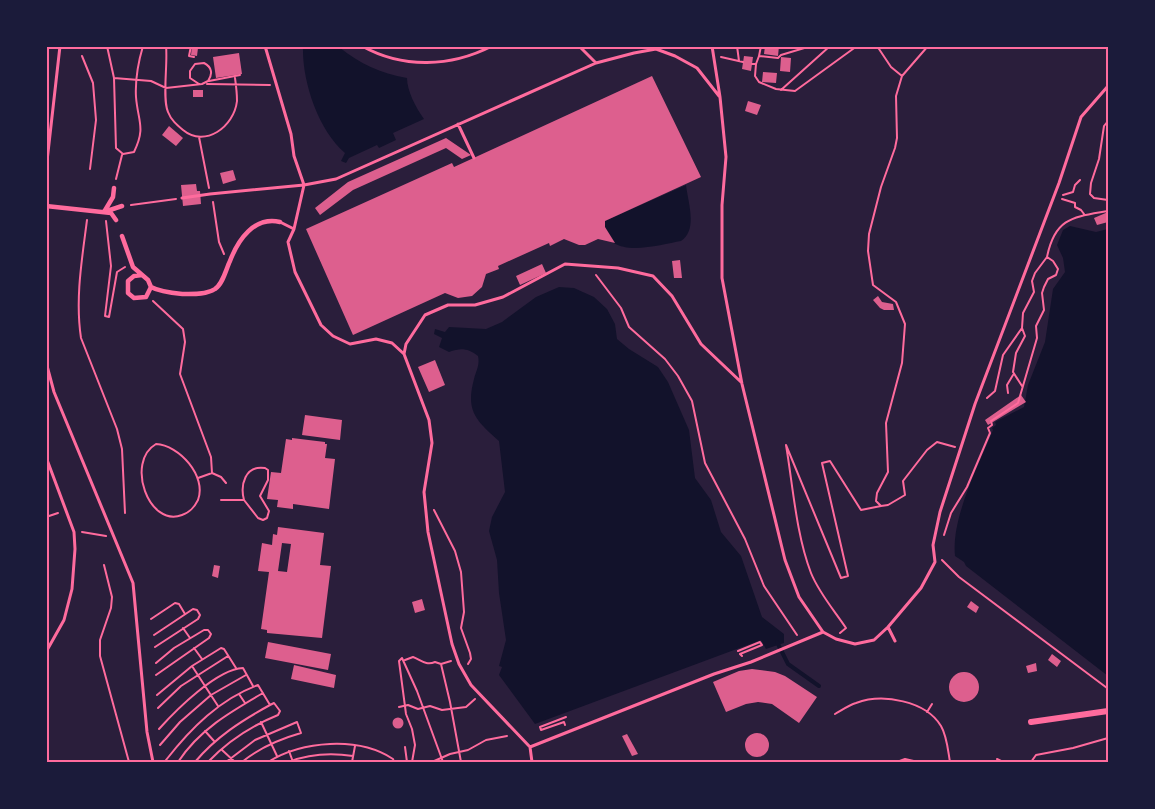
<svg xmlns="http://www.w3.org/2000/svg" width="1155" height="809" viewBox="0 0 1155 809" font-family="Montserrat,sans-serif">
	<rect width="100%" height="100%" fill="#1b1b3a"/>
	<!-- green -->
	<path fill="#2a1e3b" d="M46,47H1108V762H47Z"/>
	<!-- water -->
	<path fill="#12122b" d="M303,47H339C360,64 380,73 407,78C407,91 416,108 424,119L393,133L396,140L379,148L377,145L349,158L346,163L341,161L345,153C318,130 302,81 303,47Z
		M686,185C688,202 698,230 681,241C658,245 603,262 605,221Z
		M1070,226L1096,232L1108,229V676L966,566L964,562L955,556C951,517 979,465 993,430L992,428L996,425L995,422L1024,407L1028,385L1045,342L1053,289L1065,272L1063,258L1057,245L1063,230Z
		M559,287L574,288L594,297L607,309L615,324L617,339L629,349L658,367L668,382L689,430L695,478L711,500L721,532L741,556L762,617L784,634V643L766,649L761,640L535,724L499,675L502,667L499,666L506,640L499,593L497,560L489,531L492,517L505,492L499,441C477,421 465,412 474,379C476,370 480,366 478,356C467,348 461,348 449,352L439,347L442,338L434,334L435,329L445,332L449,327L486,329L502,322L536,297Z"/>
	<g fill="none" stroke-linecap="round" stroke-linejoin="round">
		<!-- stream -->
		<path stroke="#12122b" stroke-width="4" d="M777,642L788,664L819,686"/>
	</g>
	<!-- building -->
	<path fill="#dd5f8e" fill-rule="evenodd" d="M192,46L198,48L197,56L191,55Z
		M765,46H779L778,56L764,54Z
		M239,53L242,74L216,78L213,57Z
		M744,56L753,57L751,71L742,69Z
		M781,57L791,58L790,72L780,71Z
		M763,72L777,73L776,83L762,82Z
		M652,76L701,177L605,221V227L615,243L598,239L585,245H579L564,239L550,246L549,243L498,266L499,269L486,274L482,287L472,296L458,298L445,293L353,335L306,229L452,163L454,167Z
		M193,90H203V97H193Z
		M748,101L761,105L757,115L745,111Z
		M169,126L183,138L176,146L162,135Z
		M446,138L471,155L462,159L446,148L353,190L320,215L315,208L348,182Z
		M233,170L236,180L223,184L220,173Z
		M196,184L197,191H200L201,204L183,206L181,185Z
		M1108,212V222L1097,225L1094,218Z
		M680,260L682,278H674L672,261Z
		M542,264L546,273L520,285L516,276Z
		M878,296L882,302L893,304L894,310H884L880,308L873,300Z
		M435,360L445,385L429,392L418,367Z
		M1021,395L1026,402L988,425L985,420Z
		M305,415L342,420L340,440L302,435Z
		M292,438L325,442V444H327L325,458L335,459L329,509L293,504V509L277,507L278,500L267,499L271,472L281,473L286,439L292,440Z
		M278,527L324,533L320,565L331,566L322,638L267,633V630L261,629L269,572L258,571L262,543L272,545L273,534L277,535ZM282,543L291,544L287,572L278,571Z
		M214,565L220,566L218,578L212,576Z
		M422,599L425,610L415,613L412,602Z
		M971,601L979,607L976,613L967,607Z
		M268,642L331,654L328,670L265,658Z
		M1052,654L1061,661L1057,667L1048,660Z
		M1036,663L1037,671L1028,673L1026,666Z
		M294,665L336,675L334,688L291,679Z
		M752,669L775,672L785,676L817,697L799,723L772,704L758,702L746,704L726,712L713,682L739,671Z
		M949 687a15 15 0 1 1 30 0a15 15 0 1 1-30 0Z
		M392.5 723a5.5 5.5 0 1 1 11 0a5.5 5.5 0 1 1-11 0Z
		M745 745a12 12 0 1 1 24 0a12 12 0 1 1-24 0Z
		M627,734L638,754L632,756L622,736Z"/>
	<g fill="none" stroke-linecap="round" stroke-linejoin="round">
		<!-- path -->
		<path stroke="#ff6b9d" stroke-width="2" d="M107,46L114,78L116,148L123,154L134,152C146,127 138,122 136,97C135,80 138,63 143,46
			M166,46C168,63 162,99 168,112C171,120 177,125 183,130C205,148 234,127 237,101C237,94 236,85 235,78
			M191,46L189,56L194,57
			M198,46L200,47
			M230,46V47
			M737,46L739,61
			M877,46L891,67L902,76
			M928,46L902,76L896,96L897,138L895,148L881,187L869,234L868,251L873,285L896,302L905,324L902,363L886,423L888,472L877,493L876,501L881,506L888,505L905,495L903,481L927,450L937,442L955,447
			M82,56L93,83L96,120L90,169
			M759,56L761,46
			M721,57L743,62
			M752,64H756L759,56L778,58L781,55L811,46
			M756,64L755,76L759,82L776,89L795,91L857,46
			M114,78L151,81L166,88L202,84L208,81C213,74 212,67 204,63L195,64L190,71V78L199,84
			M209,81L240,75
			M207,84L270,85
			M781,90L830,46
			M1108,121L1104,126L1099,159L1091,183L1090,194L1094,198L1108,200
			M199,137L209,188
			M116,179L122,155
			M1063,195L1073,192L1075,185L1080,180
			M1062,199L1075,203V207L1081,210L1084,214
			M213,202L219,242L224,254
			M131,205L176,199
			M87,220C82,259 75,299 81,338L117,429L122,449L125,513
			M106,221L111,266L105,316L109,317L117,272L125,267
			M596,275L621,308L629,327L665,359L678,376L692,401L705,463L745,539L764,586L797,635
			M153,301L183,329L185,342L180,374L211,457L212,473
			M1022,386L1013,372L1016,353L1025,336L1022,328L1023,313L1034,292L1032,281L1035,273L1047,257
			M1008,393L1007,385L1013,375
			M987,398L995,391L1003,355L1022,328
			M156,444C179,445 207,476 198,500C194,508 190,512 182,515C149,528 125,462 156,444Z
			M198,478L212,473L221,477L226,483
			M221,500H244L258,518L263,520L267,518L269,511L260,496L268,480V470L265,468C245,465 240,485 244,500
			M434,510L455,551L461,572L464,612L461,628L470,653L471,659L468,664
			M46,517L58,513
			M82,532L106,536
			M944,535L951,513L967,487L990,433L988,428L992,425L991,421L1018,403L1037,338L1036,326L1044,310L1042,293L1044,287L1048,279L1056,275L1058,269L1053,261L1047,257C1055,217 1074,217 1108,211
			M942,560L959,577L1107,688L1108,692
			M104,565L112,597L111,608L100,640V656L129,762
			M151,619L175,603L179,604L185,614
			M183,628L190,638
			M840,633L846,628C834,610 819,593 811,573C796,534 793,486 786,445L841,578L848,576L822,463L830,461L861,510L881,506
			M154,635L193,609L197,610L200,615L198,619L155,647
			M194,648L202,659
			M738,651L760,642L762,645L740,654L742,656
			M405,660L413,657C421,660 426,666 435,662L441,664
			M451,661L441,664L450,702L461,762
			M192,666L218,706
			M156,675L209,638L211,634L208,630H204L174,648L156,663
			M239,694L245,703
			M157,695L192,666L221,648L224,649L236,668
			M399,707L408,705L418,709L430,706L442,710L466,707L475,699
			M158,708L181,686L228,656
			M927,712L932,704
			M835,714C842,710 849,705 856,703C883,693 926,701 941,726C947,736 948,751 950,762
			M261,722L277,756
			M565,725L564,722L541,730L540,727L566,717
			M159,729C176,710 217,669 243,668L253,686
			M205,731L214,741
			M160,745L180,722L211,695L246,675
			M405,747L407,762
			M222,750L235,762
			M289,751L293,762
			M997,759L1003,762
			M166,760C191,728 220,699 258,685L270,705
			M178,762C199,730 230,712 263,693
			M195,762C216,737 241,721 270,705L274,703L280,711L278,715C251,726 228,741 208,762
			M226,762L255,740L297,722L301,733C280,739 259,748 242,762
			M268,762C302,741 358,736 393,759L394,762
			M289,762C309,754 332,753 353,756
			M352,762L355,746
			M412,762L415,745L412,729L406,714L399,661L402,658L417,691L443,762
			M432,762L450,754L468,750L486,740L507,736
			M897,762L905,759L918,762
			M1031,762L1036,755L1073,748L1108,738"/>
		<!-- service -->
		<path stroke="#ff6b9d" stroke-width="3" d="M265,46L291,134L294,156L304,185L294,229L288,242L295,272L321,325L333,336L350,344L376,339L392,343L404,354L429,420L432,443L424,492L428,532L452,644L459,664L471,685L530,747
			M362,46C403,69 451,67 492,46
			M579,46L596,63
			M712,46L720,97L726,157L722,205V278L742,384L785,560L799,597L823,632
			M458,124L474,158
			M46,170L60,46
			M182,198L210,194L304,185L336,179L596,63L634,53L656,49L675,56L697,68L719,96
			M280,222L294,229
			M404,354L406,344L425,315L448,305H475L503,297L565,264L618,268L653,276L672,296L701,344L741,382
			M46,362L54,392L133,583L147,732L153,762
			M46,457L74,532L75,549L72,589L64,620L46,652
			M888,627L895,641
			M532,762L530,747L714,674L751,662L823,632L836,639L855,644L874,640L888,627L921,588L935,562L933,545L940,512L975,404L1059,183L1081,117L1108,86"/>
		<!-- pedestrian -->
		<path stroke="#ff6b9d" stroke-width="4.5" d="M46,206L111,213L116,220
			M107,211L122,206
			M104,212L113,197L114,188
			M122,236L133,267L148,280L151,287L146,297L134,298L128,293V281L134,276L142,275
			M151,287C160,292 172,293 183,294C192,294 206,295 215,289C223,284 226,269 230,261C238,240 254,216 280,222"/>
		<!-- minor -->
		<path stroke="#ff6b9d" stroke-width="6" d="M1031,722L1108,711"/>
	</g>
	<!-- border -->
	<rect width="1155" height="809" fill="none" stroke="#1b1b3a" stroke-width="96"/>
	<rect x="48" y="48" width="1059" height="713" fill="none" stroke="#ff6b9d" stroke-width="2"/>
</svg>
